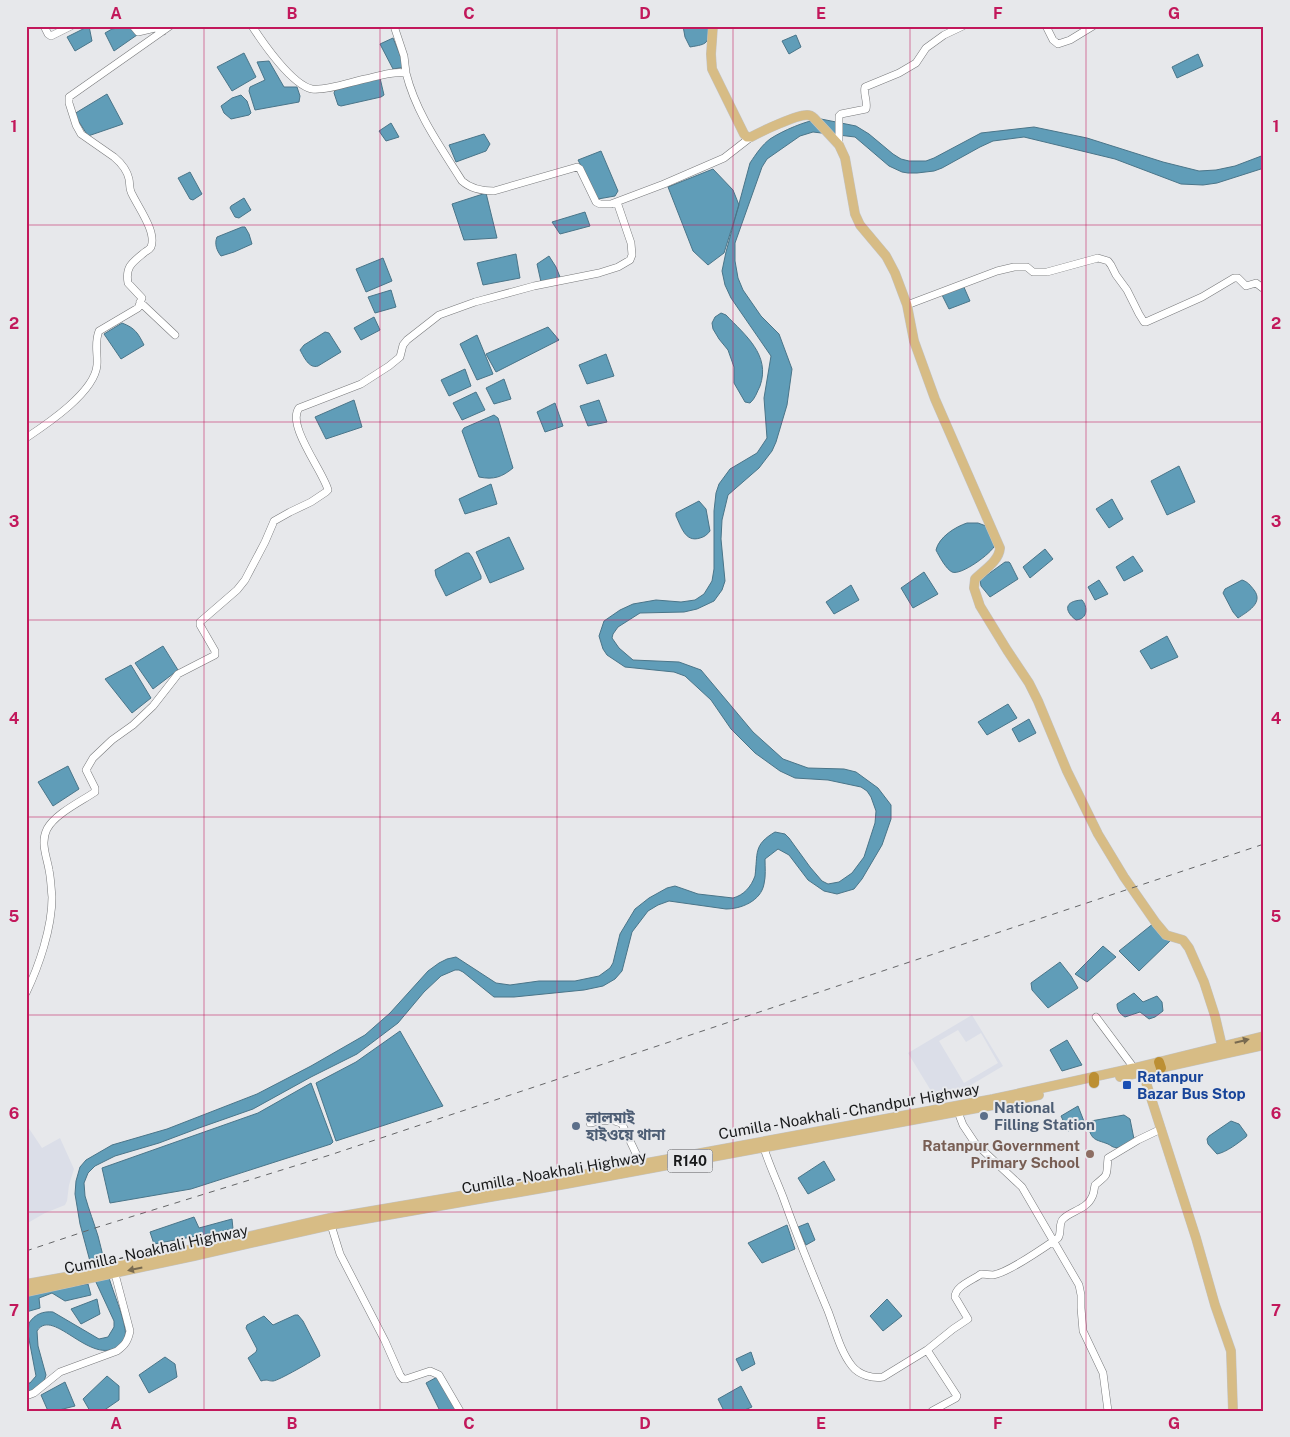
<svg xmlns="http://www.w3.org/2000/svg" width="1290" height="1437" viewBox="0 0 1290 1437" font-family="'Public Sans','Noto Sans Bengali',sans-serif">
	<rect width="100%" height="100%" fill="#e7e8eb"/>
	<!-- built -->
	<path fill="#dbdee8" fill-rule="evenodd" d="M972,1015L1003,1066L939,1104L908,1053ZM958,1030L966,1042L981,1033L998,1063L964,1083L939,1041Z
		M26,1124L42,1148L60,1138L74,1169L69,1185L67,1201L65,1205L45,1213L26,1224Z"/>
	<!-- water -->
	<path fill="#609db8" stroke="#4a7589" d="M89,26L92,41L75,51L67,37Z
		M132,26L137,35L114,51L105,33L112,29Z
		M683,26H710C708,44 708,44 690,47L685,37Z
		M796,35L801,47L789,54L782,41Z
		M393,38L405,67L393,69L380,44Z
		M244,53L256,77L232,91L217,67Z
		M1198,54L1203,66L1177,78L1172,67Z
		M269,61L284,87H297L300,96L299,102L255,110L249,91L250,87L265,80L257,62Z
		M380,78L384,95L381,97L341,106L338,105L334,93L335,90Z
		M107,94L123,124L88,136L74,114Z
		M241,95L247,101L251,113L249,115L231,119L224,113L221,106L232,98Z
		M821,119L856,126L869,134L893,154L901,159L909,161H926L934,158L981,133L1034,127L1087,138L1163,162L1199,171L1216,170L1235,166L1264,155V168L1217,183L1203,185L1181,184L1115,159L1024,137L993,141L980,147L942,168L934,171L917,173H908L902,172L889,166L855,137L813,132L800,136L767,159L762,167L735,243V261L738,278L743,290L761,316L779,334L792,369L787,405L776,442L772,451L759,468L728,495L722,520L721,539L725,581L722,590L714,601L697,609L684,612L640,613L618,627L613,634L612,638L619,648L633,660L679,662L701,670L753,732L783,759L808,768L844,769L856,772L878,788L891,805V819L882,845L862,879L854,889L837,894L824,891L808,880L789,855L778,849L765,859C765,867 766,876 764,884C761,901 741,909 726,909L669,901L658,905L648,911L632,932L622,971L615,979L603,986L584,990L514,997H494L463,972L459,970H455L441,976L424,992L398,1023L357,1054L311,1077L253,1109L199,1128L159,1143L115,1156L95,1166L88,1173L84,1183L85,1196C89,1210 94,1223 98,1236C102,1251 105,1266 110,1281C115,1297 122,1312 125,1329C126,1334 125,1339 122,1343C94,1372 53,1305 37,1331L38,1346L46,1375L44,1381L31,1391L26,1392V1383H30L36,1376L28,1334L29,1323C35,1314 43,1311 53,1312L99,1339L108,1337L114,1327V1321L95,1280L80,1224L75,1194L76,1181L80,1167L86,1160L112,1145L167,1129L257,1094L311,1066L365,1035L390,1013L428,971L439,963L447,959L456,957L496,983L510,985L539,981H575L599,976L610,968L613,963L620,934L635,909L649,898L667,888L675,886L698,894L733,898C744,895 751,887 755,876C758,853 753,845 775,832L785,834L789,838L810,867L822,881L828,884L839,882L852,873L864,857L875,823L876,811L871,797L867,791L861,787L828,780L795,778L780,771L755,753L731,729L711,700L685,676L674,672L625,667L607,655L603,649L599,636L604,621L620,610L633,604L656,600L681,602L695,600L704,594L712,581L714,569V511L716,493L719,484L730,469L757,453L767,438L764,398L771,356L731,298L725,285L722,271L726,252L750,163C756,154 762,145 770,139C782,131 807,120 821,119Z
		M391,123L399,137L386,141L379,131Z
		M484,134L490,144L486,151L456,162L449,145Z
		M601,151L618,191L615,196L598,199L578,160Z
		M713,169L733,190L739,205L724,253L708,265L693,251L668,187Z
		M190,172L202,194L193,200L190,199L178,178Z
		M486,193L497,238L464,240L452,204Z
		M244,198L251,210L239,218L235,217L230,208L231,206Z
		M585,212L590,226L560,234L552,222Z
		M242,227H245L249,234L252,244L234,252L221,256C217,251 214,244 217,237Z
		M516,254L520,278L483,285L477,263Z
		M549,256L556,267L560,277L541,282L537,264Z
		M383,258L392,281L366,292L356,269Z
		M963,285L970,301L949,309L941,293Z
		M391,290L396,307L375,313L368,297Z
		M721,313L726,315C745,335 771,355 760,386C757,392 755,399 750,403L745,402L734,383V367L728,350L719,339L713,329L712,323L715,317Z
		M374,317L380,330L361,340L354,328Z
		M122,323C135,328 138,333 144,345L121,359L104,334Z
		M548,327L559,340L496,372L486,354Z
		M325,332L329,333L341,352L318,366C309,369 304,357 300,350L304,345Z
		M477,335L493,374L477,380L460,344Z
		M606,354L614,376L587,384L579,365Z
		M465,369L471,386L449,396L441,380Z
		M504,379L511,399L494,404L486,388Z
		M476,392L485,410L462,420L453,403Z
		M354,400L362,427L326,439L315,417Z
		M599,400L607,422L588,426L580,406Z
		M555,403L563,426L545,432L537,412Z
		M494,415L498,418L513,468C502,477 494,480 479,477L462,431L464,428Z
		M1179,466L1195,502L1167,515L1151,481Z
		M491,484L497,504L465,514L459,499Z
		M1112,499L1123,519L1109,528L1096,509Z
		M699,501L706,509L710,531C707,535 704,537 700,538C685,543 681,526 676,516V513Z
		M967,523H978L986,526L995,545C992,553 961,576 952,572C946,569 939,556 936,550C939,537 955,527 967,523Z
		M509,537L524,569L490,583L476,552Z
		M1045,549L1053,559L1030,578L1023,567Z
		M466,553H469L472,557L481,576V579L446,596L436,576L435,570Z
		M1133,556L1143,571L1124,581L1116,567Z
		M1005,562H1009L1010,563L1018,579L990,597L981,586L980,580Z
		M924,572L938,594L913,608L901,588Z
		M1099,580L1108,594L1095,600L1088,587Z
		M1242,580C1248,582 1250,585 1254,590C1264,603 1247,612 1238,618L1233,612L1223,593L1225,589Z
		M851,585L859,600L834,614L826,602Z
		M1082,600C1088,607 1088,619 1076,620C1064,611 1064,601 1082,600Z
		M1167,636L1178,657L1151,669L1140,651Z
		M163,646L178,670L153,689L135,663Z
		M131,665L151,698L132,713L105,679Z
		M1008,704L1017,718L987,735L978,722Z
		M1029,719L1036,733L1019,742L1012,729Z
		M68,766L79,789L53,806L38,782Z
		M1154,923L1162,934L1170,941L1139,971L1119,951Z
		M1103,946L1116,957L1087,982L1075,974Z
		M1060,962L1071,976L1078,988L1048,1008L1032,990L1031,983Z
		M1134,993L1143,1002L1157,996L1162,1002L1163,1011L1155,1017L1149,1019L1140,1012L1125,1017C1120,1014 1117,1010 1117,1004Z
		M400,1031L443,1106L336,1141L316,1083L356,1062Z
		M1067,1040L1082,1065L1062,1071L1050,1050Z
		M311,1083L333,1142L331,1144L191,1189L110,1203L102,1168L258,1113Z
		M1078,1106L1085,1124L1068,1131L1061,1116Z
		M1124,1115L1130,1119L1134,1139C1130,1142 1125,1146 1120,1147C1114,1149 1112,1146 1108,1144C1095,1139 1092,1141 1088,1126L1091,1121Z
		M1231,1121L1239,1124L1247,1135L1246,1137C1238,1143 1227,1152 1217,1154L1208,1144L1207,1139L1209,1136Z
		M824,1161L835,1180L808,1194L798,1178Z
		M194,1217L199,1228L232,1219L233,1229L154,1244L150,1232Z
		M808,1223L815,1240L806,1245L798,1227Z
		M787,1225L795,1249L762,1263L748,1243Z
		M88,1284L91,1295L65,1301L52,1293L39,1298L40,1308L26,1312V1293Z
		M97,1299L100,1314L81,1324L71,1309Z
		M887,1299L902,1316L883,1331L870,1316Z
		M295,1315H298L303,1321L319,1352L320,1356C314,1360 278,1381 273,1381C267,1381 268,1379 261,1381L248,1358L256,1352L257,1349L246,1328L247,1325L264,1316L273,1325Z
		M751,1352L755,1364L742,1371L736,1359Z
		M165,1357L175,1364L177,1377L149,1393L139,1375Z
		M107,1376L119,1386V1400L103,1411H90L83,1399Z
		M439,1376L458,1411H440L426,1383Z
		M65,1382L75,1406L55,1411H48L41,1395Z
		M741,1386L752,1407L742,1411H724L718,1399Z"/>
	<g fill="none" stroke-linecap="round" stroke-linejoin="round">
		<defs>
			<path id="minor" d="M44,26L48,34L51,36L71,26
				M133,26L138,32L155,28L163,31
				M252,26C263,43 292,85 312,89C326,91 351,82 365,79C378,76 392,71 406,73C416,113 440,146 462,181C471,189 482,191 494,191L577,167L580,169L596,202L600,204H611L664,184L724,158L751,137
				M394,26L404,56L406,73
				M1046,26L1053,40L1058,44L1070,40L1093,26
				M839,145V116L841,114L866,109C868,101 863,94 865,87L899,73L916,63L926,48L944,35L963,26
				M140,302L175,335
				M907,305L997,271L1014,267H1027L1033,272H1047L1098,258L1108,261L1111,265L1116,275L1127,290L1139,314L1144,322H1146L1202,297L1234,278H1238L1246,286L1256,283L1264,289
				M26,438C47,424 95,392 97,365C98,354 94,343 99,331L138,308L142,298L128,283C125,266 133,262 145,252C148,250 149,250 151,247C157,232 138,207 132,194C129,189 130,184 129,179C127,170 120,162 114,157L81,134L76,125L69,103V97L170,26
				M26,993C39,966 52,928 52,897C51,889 51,879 49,870C47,857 40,843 47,829C55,814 80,802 95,792V788L86,770L93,758L112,740L133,725L153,706L178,674L215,655V651L200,625V622L237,590L245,580L265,542L274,521L290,512L311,502L326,492L328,490C323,471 286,425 299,408L361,384L389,366L400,357L403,345L407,340L439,315L475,302L534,286L599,273L618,267L630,260L632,255L631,243L617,202
				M1096,1017L1134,1068
				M958,1112L963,1125L975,1143L1022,1187L1079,1285L1081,1295V1308L1083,1331L1103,1373L1108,1411
				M590,1123C600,1121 613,1118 622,1124L641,1164
				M764,1148C769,1165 777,1181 783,1197C797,1236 812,1273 828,1311C835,1329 840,1351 852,1366C859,1375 873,1379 883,1377L927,1350
				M331,1225L340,1254L385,1341L400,1375L403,1379H406L430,1371L439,1375L460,1411
				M26,1396L34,1393L60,1372L117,1351C125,1345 128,1341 130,1331L115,1274
				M932,1411L956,1398L957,1396L927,1350L953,1329L968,1319L955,1297C955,1286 973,1280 981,1274C985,1274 989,1275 993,1275C1008,1273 1045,1247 1058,1238C1062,1233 1058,1224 1063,1219C1071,1211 1087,1209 1092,1197C1094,1194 1094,1189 1095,1185C1110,1173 1106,1176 1108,1158L1138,1140L1161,1129"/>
			<path id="major" d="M713,26L711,54L712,69L744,134L747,137H751C762,131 796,115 807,115C811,115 812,116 814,118L839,145L845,158L855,214L860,225L886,256L895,273L907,305L914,341L935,399L1000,548C999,561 984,570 975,579L974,588L980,606L1007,650L1029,683L1038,701L1067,771L1098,834L1124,877L1156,923L1166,935L1183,940L1189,948L1204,982L1215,1016L1222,1046
				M1143,1073L1196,1238L1215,1305L1231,1351L1233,1411
				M1120,1077L1264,1045
				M26,1284L71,1276L113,1265L193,1249L330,1218L565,1178L993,1099L1134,1068L1264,1036
				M26,1292L194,1256L331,1225L566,1184L994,1105L1039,1095"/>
			<path id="highway" d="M1159,1062L1161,1068
				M1094,1077V1083"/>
		</defs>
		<!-- minor casing -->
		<use href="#minor" stroke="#77787a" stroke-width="8"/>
		<!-- major casing -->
		<use href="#major" stroke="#c3c3c3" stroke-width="10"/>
		<!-- highway casing -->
		<use href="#highway" stroke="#c3c3c3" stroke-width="11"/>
		<!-- minor -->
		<use href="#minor" stroke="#fff" stroke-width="7"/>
		<!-- major -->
		<use href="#major" stroke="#d7bc85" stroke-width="9"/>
		<!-- highway -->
		<use href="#highway" stroke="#bc8f33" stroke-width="10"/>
		<!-- rail -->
		<path stroke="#656668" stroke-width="1" stroke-dasharray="6 6" stroke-linecap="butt" d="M26,1251L95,1228L330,1155L1264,844"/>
	</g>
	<!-- one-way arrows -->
	<defs><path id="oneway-solid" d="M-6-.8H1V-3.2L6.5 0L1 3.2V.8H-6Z" transform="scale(1.25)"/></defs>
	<g fill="#786a50">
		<use href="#oneway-solid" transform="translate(1242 1041) rotate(-14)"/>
		<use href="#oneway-solid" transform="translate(135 1269) rotate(168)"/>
	</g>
	<!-- grid -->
	<path fill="none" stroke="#c2185b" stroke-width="1" stroke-opacity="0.55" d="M204,26V1411M380,26V1411M557,26V1411M733,26V1411M910,26V1411M1086,26V1411M26,225H1264M26,422H1264M26,620H1264M26,817H1264M26,1015H1264M26,1212H1264"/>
	<!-- markers -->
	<rect fill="#1a4fb4" stroke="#e7e8eb" stroke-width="2" x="1122" y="1080" width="10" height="10" rx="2.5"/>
	<g fill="#5c6f8a" stroke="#e7e8eb" stroke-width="2">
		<circle cx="984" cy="1116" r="5"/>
		<circle cx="576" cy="1126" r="5"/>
	</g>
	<circle fill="#8d6e63" stroke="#e7e8eb" stroke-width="2" cx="1090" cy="1154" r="5"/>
	<g text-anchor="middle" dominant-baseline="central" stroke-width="4" stroke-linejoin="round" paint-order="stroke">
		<!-- shield labels -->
		<rect fill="#e7e8eb" stroke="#565759" stroke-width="1" x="667.5" y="1149.5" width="45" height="23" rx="4"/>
		<g font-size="14" font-weight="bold" fill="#18191a">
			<text x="690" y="1161">R140</text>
		</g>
		<!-- transit labels -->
		<g font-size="15" font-weight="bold" fill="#164399" stroke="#e7e8eb" text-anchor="start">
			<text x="1137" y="1076">Ratanpur<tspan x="1137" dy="17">Bazar Bus Stop</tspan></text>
		</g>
		<!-- service labels -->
		<g font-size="15" font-weight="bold" fill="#4e5e75" stroke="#e7e8eb" text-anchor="start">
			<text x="994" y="1107">National<tspan x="994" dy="17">Filling Station</tspan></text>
			<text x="586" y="1117">লালমাই<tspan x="586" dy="17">হাইওয়ে থানা</tspan></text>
		</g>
		<!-- street labels -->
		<g font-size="15" fill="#18191a" stroke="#e7e8eb">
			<text transform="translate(849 1111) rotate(-10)">Cumilla - Noakhali - Chandpur Highway</text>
			<text transform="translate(554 1172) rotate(-10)">Cumilla - Noakhali Highway</text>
			<text transform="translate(156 1249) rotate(-12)">Cumilla - Noakhali Highway</text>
		</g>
		<!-- education labels -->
		<g font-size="15" font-weight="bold" fill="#785e54" stroke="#e7e8eb" text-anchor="end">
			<text x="1080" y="1145">Ratanpur Government<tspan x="1080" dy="17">Primary School</tspan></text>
		</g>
	</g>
	<!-- border -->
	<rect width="1290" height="1437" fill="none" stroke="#e7e8eb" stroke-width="55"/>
	<rect x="28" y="28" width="1234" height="1382" fill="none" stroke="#c2185b" stroke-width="2"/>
	<g font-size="16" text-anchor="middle" font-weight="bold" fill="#c2185b">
		<text x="116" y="19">A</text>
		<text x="292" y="19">B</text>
		<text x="469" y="19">C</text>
		<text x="645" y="19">D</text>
		<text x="821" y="19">E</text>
		<text x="998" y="19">F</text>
		<text x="1174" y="19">G</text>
		<text x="14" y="132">1</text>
		<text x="1276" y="132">1</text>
		<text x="14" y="329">2</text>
		<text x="1276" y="329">2</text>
		<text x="14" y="527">3</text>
		<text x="1276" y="527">3</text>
		<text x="14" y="724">4</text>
		<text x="1276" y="724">4</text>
		<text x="14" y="922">5</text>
		<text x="1276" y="922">5</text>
		<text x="14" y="1119">6</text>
		<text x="1276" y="1119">6</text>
		<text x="14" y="1316">7</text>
		<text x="1276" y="1316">7</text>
		<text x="116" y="1429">A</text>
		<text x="292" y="1429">B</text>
		<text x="469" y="1429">C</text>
		<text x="645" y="1429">D</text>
		<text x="821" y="1429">E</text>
		<text x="998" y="1429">F</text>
		<text x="1174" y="1429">G</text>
	</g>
</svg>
